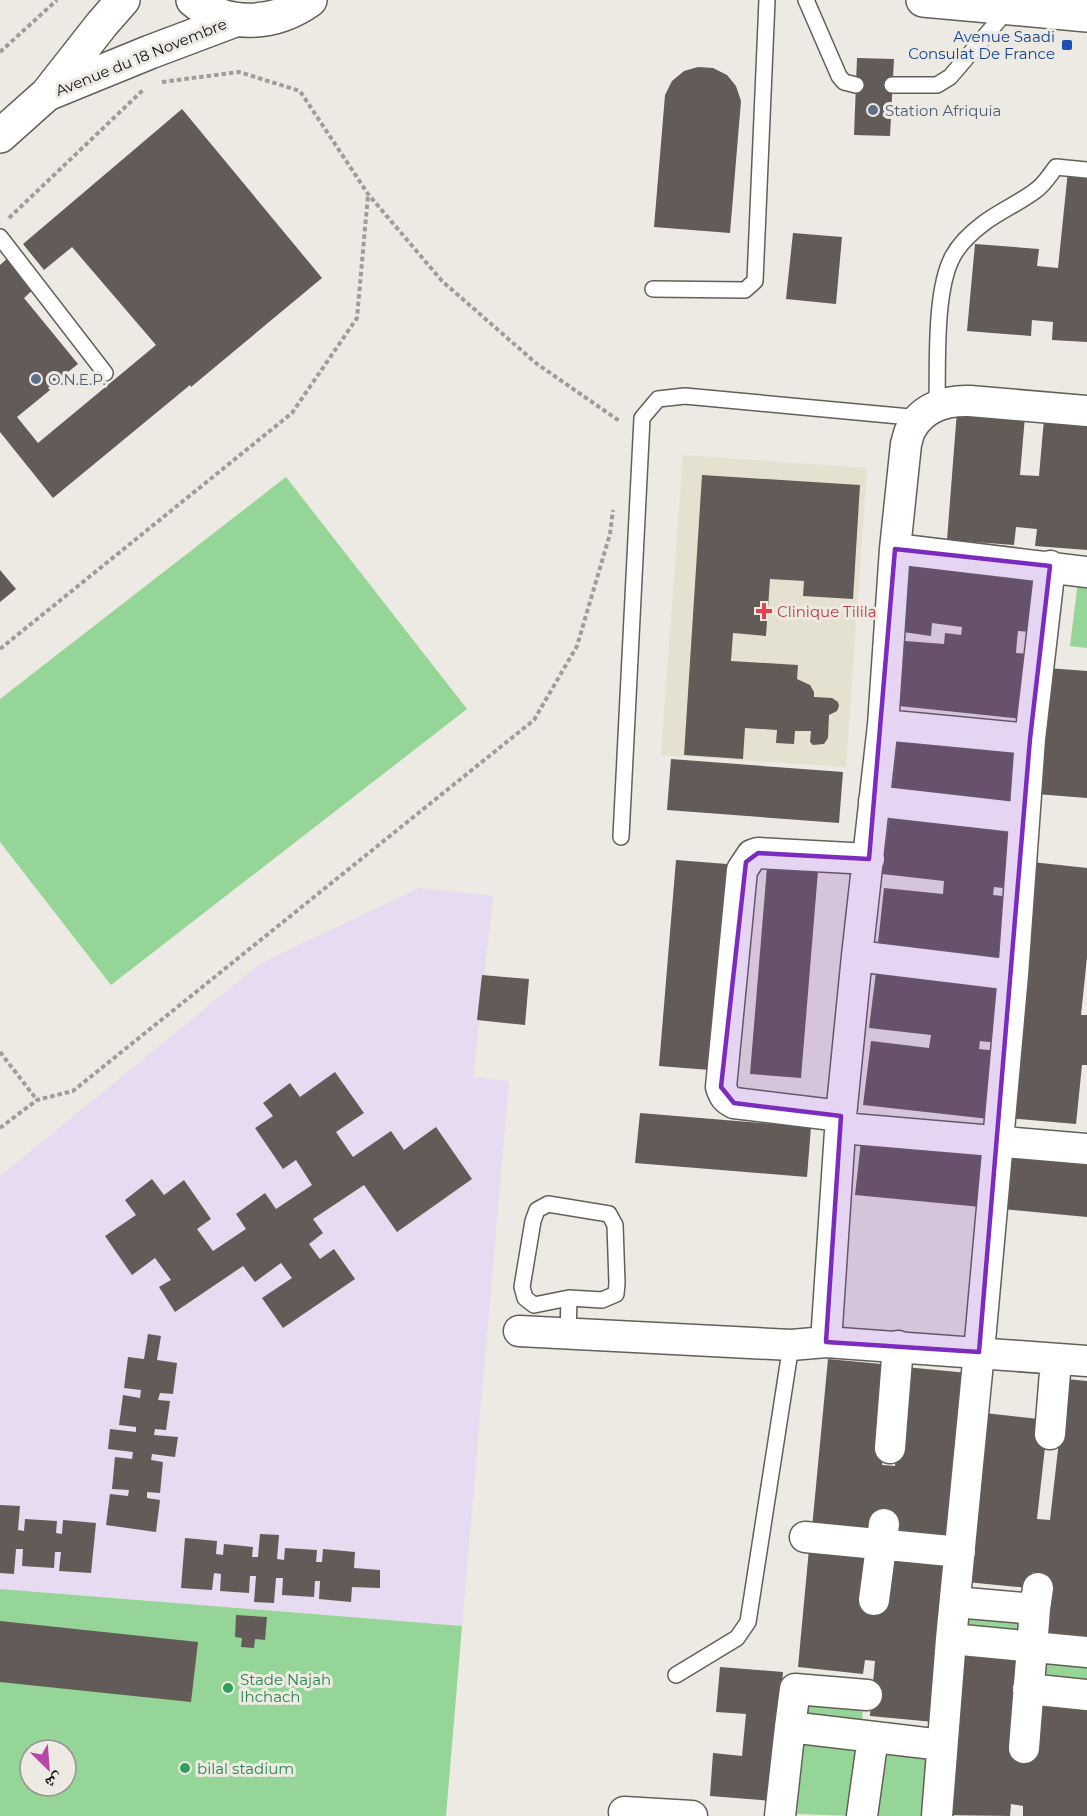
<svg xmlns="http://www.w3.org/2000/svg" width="1087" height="1816" viewBox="0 0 1087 1816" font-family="Montserrat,'Noto Naskh Arabic',sans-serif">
	<rect width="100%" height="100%" fill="#eceae2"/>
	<!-- built -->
	<path fill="#e4e1d1" d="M683,455L867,468L846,767L661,755Z"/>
	<!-- education -->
	<path fill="#e6dbf0" d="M419,888L493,896L473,1077L509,1081L462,1626L0,1589V1176L261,963Z"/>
	<!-- green -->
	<path fill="#95d597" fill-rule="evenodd" d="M286,477L467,709L111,985L0,842V699Z
		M1078,581L1087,582V648L1070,646Z
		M0,1589L462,1626L446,1816H0ZM30,1750H66V1786H30Z
		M969,1599L1029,1605L1026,1636L966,1630Z
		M1040,1657L1087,1661V1693L1037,1688Z
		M805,1691L864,1697L861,1733L801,1725Z
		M803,1738L862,1745L856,1816L797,1814Z
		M881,1748L936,1753L932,1816H876Z"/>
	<!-- building -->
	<path fill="#625b57" d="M857,58L894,59L890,136L854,135Z
		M698,67L713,68L727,75L736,86L741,101L730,233L654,227L665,95L672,81L684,71Z
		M182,109L322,278L191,387L190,385L53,498L0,432V265L10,256L36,287L24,298L78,364L48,388L50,390L17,417L38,443L156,345L72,247L44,270L23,244Z
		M1068,171L1087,173V342L1052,340L1053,322L1032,320L1031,336L967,331L975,244L1039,249L1037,266L1058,268Z
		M793,233L842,237L836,304L786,299Z
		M957,411L1025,416L1020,475L1039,476L1044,419L1087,424V550L1035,546L1037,529L1016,527L1014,545L947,540Z
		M702,475L860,485L853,599L803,596L804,581L770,579L766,636L733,633L731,661L798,665L797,679L810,685L814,692V697L832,698L838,702L839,706L837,711L829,715L828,738L824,744L813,745L810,742L811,731H795L794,744L776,743L777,730L745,728L743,759L684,755Z
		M911,556L1040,572L1033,632L1018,631L1017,640L1016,653L1031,654L1024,719L899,706L905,641L944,644L945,633L961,635L962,627L932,623L931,636L903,632Z
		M0,570L16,589L0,602Z
		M1047,668L1087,671V798L1036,794Z
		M898,731L1024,743L1017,806L892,793Z
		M671,759L843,772L839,823L667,810Z
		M890,810L1019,825L1012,889L994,887L993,895L1011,897L1003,965L877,952L884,888L943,894L944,881L882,874Z
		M676,860L727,864L710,1070L659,1066Z
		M1032,862L1087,868V957L1081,1015H1087V1065H1082L1076,1124L1007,1118Z
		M767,867L818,871L801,1078L750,1074Z
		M877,964L1006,979L998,1043L980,1041L979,1049L998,1051L989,1119L863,1105L871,1041L929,1048L931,1035L869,1028Z
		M482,975L529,979L525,1025L477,1020Z
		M335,1072L364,1113L336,1132L353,1157L391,1131L404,1150L436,1127L472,1179L397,1232L364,1185L313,1219L323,1233L309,1244L320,1259L334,1249L355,1279L283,1328L262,1298L292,1278L281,1263L255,1282L243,1266L175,1312L159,1287L171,1280L155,1258L132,1275L105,1236L136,1215L125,1200L152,1179L164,1195L184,1180L211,1219L197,1229L213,1251L246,1229L236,1214L265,1193L276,1209L312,1185L296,1160L283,1169L255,1128L273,1116L263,1103L290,1083L300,1097Z
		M640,1113L811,1127L807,1177L635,1163Z
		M862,1132L988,1144L981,1207L855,1195Z
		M1009,1146L1087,1154V1217L1003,1209Z
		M148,1334L161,1336L157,1360L177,1363L173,1394L160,1393L158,1400L170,1401L166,1430L155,1429L154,1435L178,1437L175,1457L152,1454L151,1460L163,1462L160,1493L147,1492V1498L160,1500L156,1532L106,1525L110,1494L128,1496L129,1490L112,1489L115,1457L132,1459L133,1452L108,1449L110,1429L136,1432V1427L119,1425L123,1395L140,1398L141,1390L124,1388L128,1357L144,1359Z
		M828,1359L892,1365L882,1465L895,1466L905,1367L968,1373L952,1541L812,1528Z
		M1066,1379L1087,1381V1638L1038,1633L1044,1573L1032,1572L1030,1588L966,1582L985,1413L1048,1420L1037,1519L1050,1520Z
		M0,1505L20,1506L18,1530L24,1531L25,1519L57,1521L56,1533L62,1534L63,1520L96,1523L91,1573L59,1571L61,1552H55L54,1568L22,1566L23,1549H16L14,1574L0,1573Z
		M260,1534L279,1535L277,1559L284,1560L285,1548L317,1550L316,1562H322L323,1549L355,1552L354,1568L380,1570V1588L352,1587L351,1602L319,1599L320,1581H315L314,1597L282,1595L283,1578H276L274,1603L254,1602L256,1576H250L249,1593L220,1591L221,1574L214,1573L212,1590L181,1588L185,1538L217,1541L216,1554L223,1555L224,1544L253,1547L252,1557H258Z
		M809,1549L885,1558L950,1563L934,1722L870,1716L875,1661L865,1660L863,1674L798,1667Z
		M236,1615L267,1617L265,1640L255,1639L254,1648L241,1647L242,1638L235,1637Z
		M0,1621L198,1642L191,1702L0,1682Z
		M957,1646L1026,1653L1034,1693L1087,1698V1816H1023V1806L1011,1804L1010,1816L944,1815Z
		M720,1667L783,1672L773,1801L710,1796L713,1753L742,1756L746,1714L716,1712Z"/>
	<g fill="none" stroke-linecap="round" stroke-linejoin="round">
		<defs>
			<path id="lane" d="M806,0L839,76L844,82L856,85
				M892,85H937L950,77L1010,7
				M0,237L105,373
				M653,289L745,290L755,281L767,0
				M937,406C938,366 934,290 953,256C960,243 972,232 984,223C1000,211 1019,203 1035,191C1044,185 1049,176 1056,167L1087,170
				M621,837L642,418L658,399L685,396L921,418
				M548,1204L609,1214L615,1225L617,1283L616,1294L602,1300L569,1298L534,1305L525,1298L522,1287L533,1221L537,1210Z
				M568,1334L569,1298
				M676,1675L737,1638L748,1622L791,1345"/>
			<path id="street" d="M1087,411L970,401C947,400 923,407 911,429C908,433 908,439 906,444L895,549L883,725L857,956L841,1116L826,1342L1087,1361
				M895,549L1087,572
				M883,725L1030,739
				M874,801L1024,818
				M857,956L1013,975
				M841,1116L734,1103C726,1099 724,1096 721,1087L742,870L752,855L758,853L869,859
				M841,1128L1087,1149
				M519,1331L791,1345L826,1342
				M1050,1434L1056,1360
				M890,1448L898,1346
				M805,1537L960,1552
				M874,1600L884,1524
				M955,1602L1035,1609
				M951,1639L1087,1652
				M1028,1689L1087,1695
				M790,1727L795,1689L867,1695
				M1024,1748L1035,1609L1038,1588
				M624,1812L692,1816
				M780,1816L790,1727L942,1745
				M862,1816L873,1737
				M937,1816L951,1639L979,1352L1013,975L1030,739L1050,566"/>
			<path id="secondary" d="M193,0C227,29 275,25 310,0
				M923,0L1087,15
				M47,94L150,52L235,20
				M0,136L47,94L102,24L123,0"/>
		</defs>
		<!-- lane casing -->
		<use href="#lane" stroke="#626059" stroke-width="18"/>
		<!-- street casing -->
		<use href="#street" stroke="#626059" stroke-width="33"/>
		<!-- secondary casing -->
		<use href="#secondary" stroke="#626059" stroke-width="36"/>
		<!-- path -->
		<path stroke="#9e9d97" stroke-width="4" stroke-dasharray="4.5 3" stroke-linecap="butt" d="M0,52L57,0
			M162,82L239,72L300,91L368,194L442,281L537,364L621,422
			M9,218L143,90
			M0,649L292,413L357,318L368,195
			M0,1052L37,1100
			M0,1128L37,1100L73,1091L534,720L577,646L610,534L613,510"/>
		<!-- lane -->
		<use href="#lane" stroke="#fff" stroke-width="15"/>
		<!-- street -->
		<use href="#street" stroke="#fff" stroke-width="30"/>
		<!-- secondary -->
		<use href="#secondary" stroke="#fff" stroke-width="33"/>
	</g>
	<!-- marked area -->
	<path fill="#7b2cbf" fill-opacity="0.2" stroke="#7b2cbf" stroke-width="4.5" stroke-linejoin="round" d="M895,549L1050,566L1030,739L979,1352L826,1342L841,1116L734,1103L721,1087L746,862L758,853L869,859Z"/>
	<!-- markers -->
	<rect fill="#1a4fb4" stroke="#eceae2" stroke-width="2" x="1061" y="39" width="12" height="12" rx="3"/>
	<g fill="#5c6f8a" stroke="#eceae2" stroke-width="2">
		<circle cx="873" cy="110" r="6"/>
		<circle cx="36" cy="379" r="6"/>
	</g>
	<path fill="#e0444e" stroke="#eceae2" stroke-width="2" d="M761 602h6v6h6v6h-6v6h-6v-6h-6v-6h6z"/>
	<g fill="#2e9e5b" stroke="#eceae2" stroke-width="2">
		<circle cx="228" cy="1688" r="6"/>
		<circle cx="185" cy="1768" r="6"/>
	</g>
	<g text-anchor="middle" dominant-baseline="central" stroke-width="6" stroke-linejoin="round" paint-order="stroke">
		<!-- transit labels -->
		<g font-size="15" fill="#164399" stroke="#eceae2" text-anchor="end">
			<text x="1055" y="36">Avenue Saadi<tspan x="1055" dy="17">Consulat De France</tspan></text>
		</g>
		<!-- street labels -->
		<g font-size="15" fill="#12120f" stroke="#eceae2">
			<text transform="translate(141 57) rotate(-22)">Avenue du 18 Novembre</text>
		</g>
		<!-- service labels -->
		<g font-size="15" fill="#4e5e75" stroke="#eceae2" text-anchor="start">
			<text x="885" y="110">Station Afriquia</text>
			<text x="48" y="379">O.N.E.P.</text>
		</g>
		<!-- health labels -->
		<g font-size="15" fill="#be3a42" stroke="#eceae2" text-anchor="start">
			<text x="777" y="611">Clinique Tilila</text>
		</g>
		<!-- leisure labels -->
		<g font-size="15" fill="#27864d" stroke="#eceae2" text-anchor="start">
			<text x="240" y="1679">Stade Najah<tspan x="240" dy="17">Ihchach</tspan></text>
			<text x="197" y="1768">bilal stadium</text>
		</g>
	</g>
	<!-- north arrow -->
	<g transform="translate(48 1768) rotate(155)"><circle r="28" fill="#eceae2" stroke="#95948e" stroke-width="1.5"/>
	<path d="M0-4.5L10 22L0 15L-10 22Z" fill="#b547a5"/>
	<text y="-9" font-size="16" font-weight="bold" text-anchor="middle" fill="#12120f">ش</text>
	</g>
</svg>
